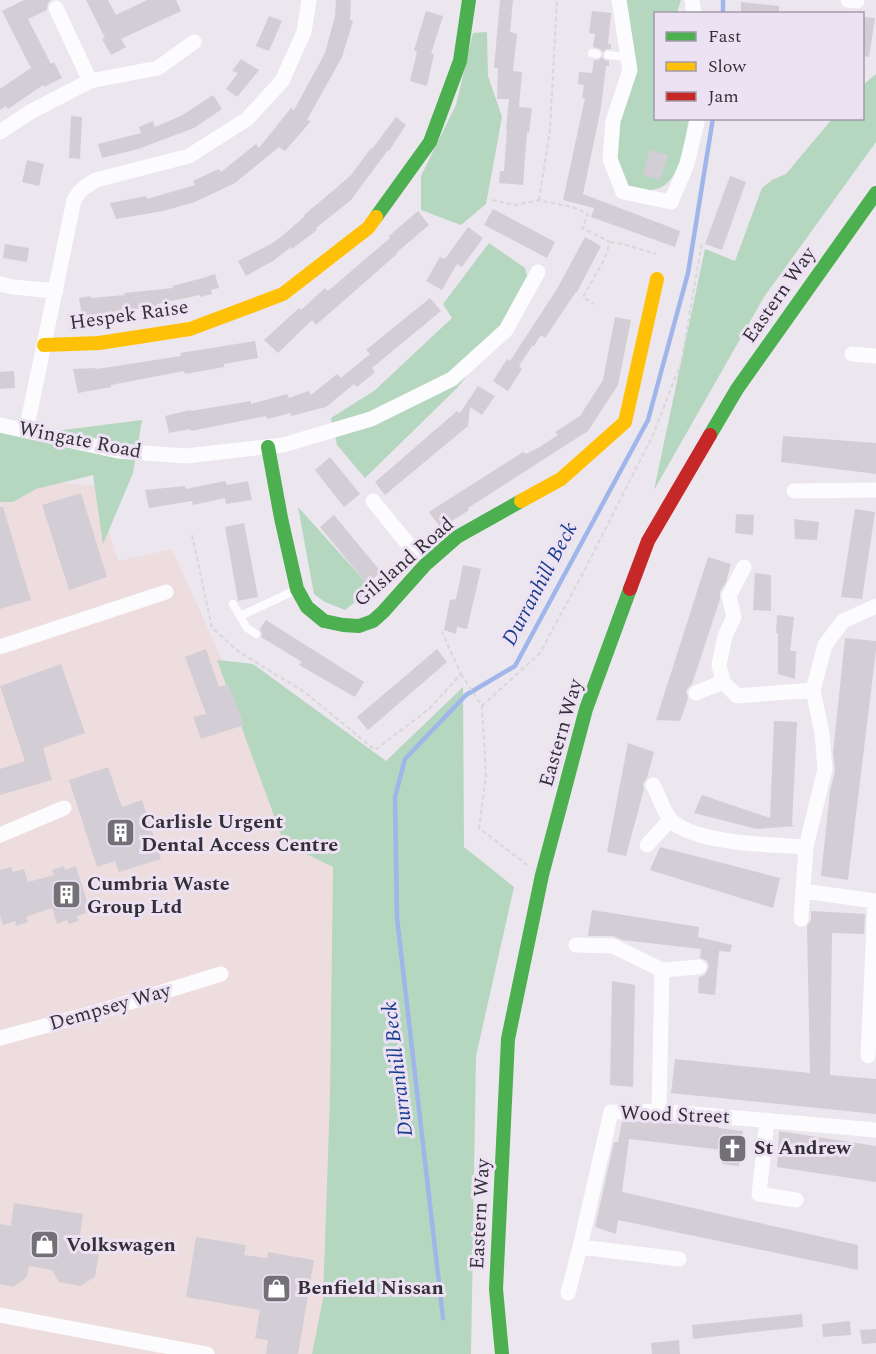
<svg xmlns="http://www.w3.org/2000/svg" width="876" height="1354" viewBox="0 0 876 1354" font-family="Spectral,serif">
	<rect width="100%" height="100%" fill="#ece6ef"/>
	<!-- commercial -->
	<path fill="#eeddde" d="M0,476L95,486L118,561L172,549L246,713L284,843L333,866L330,1095L323,1299L312,1354H0Z"/>
	<!-- green -->
	<path fill="#b5d6bf" d="M624,0H681L678,9V13L656,14V118L689,119C684,140 682,183 656,189C646,192 633,189 622,187L613,135L632,75Z
		M487,32L488,76L502,117L486,204L461,225L421,210V176L456,105L473,33Z
		M876,74V142L764,297L654,490L705,249L735,261L762,188L772,180L786,174L832,119L862,118L863,85Z
		M489,243L525,268L527,276L489,348L457,388L365,478L337,445L331,418L374,391L452,318L443,304Z
		M142,420L133,473L103,544L93,475L36,489L13,502H0V431L40,433Z
		M298,507L372,589L345,610L325,602L314,594Z
		M217,660L253,664L386,761L463,687L464,847L514,887L476,1056L471,1354H312L323,1299L330,1095L333,867L284,843Z"/>
	<g fill="none" stroke-linecap="round" stroke-linejoin="round">
		<!-- stream -->
		<path stroke="#a0b6ea" stroke-width="4.5" d="M723,14V0
			M443,1318L397,918L395,797L405,759L466,695L515,666L648,420L688,273L713,118"/>
	</g>
	<!-- building -->
	<path fill="#d3ced5" d="M24,0H51L48,3L47,10L28,19L51,64L54,62L62,78L44,87L43,85L8,109L6,106L0,110V89L31,68L2,11Z
		M86,0H108L116,15L147,0H176L181,11L121,39L126,47L111,55L102,39L105,38Z
		M336,0H351L350,20L353,21L342,57L307,120L311,121L285,151L279,147L235,183L195,202L163,211L116,219L110,203L146,196L147,199L195,185L193,181L219,169L221,172L256,144L259,148L291,108L294,110L325,53L335,16Z
		M500,0H513L510,32L517,34L513,71L522,72L519,107L532,108L529,133L527,132L523,185L499,183L500,171H504L507,130H506L509,99H497L498,68H494Z
		M741,2L779,6V14H741Z
		M426,11L443,16L431,54H434L427,86L410,81L417,52L414,50Z
		M592,11L611,13L608,44H611V49H606L603,52L600,49L593,47L595,34L589,33Z
		M269,16L282,21L269,51L256,46Z
		M862,17L875,18L869,57L862,56Z
		M602,57L605,60L609,61V66H606L601,108L583,194L680,231L675,247L591,217L594,208L563,200L585,98H582L584,85L578,84L579,72L592,73L594,60H598Z
		M241,59L259,70L237,97L226,89L238,73L232,71Z
		M213,95L222,109L194,128L138,149L102,158L98,144L141,133L139,127L153,121L155,127L181,116Z
		M71,116L82,117L80,159L69,158Z
		M396,117L406,125L389,151L388,150L351,200L316,228L317,230L292,249L291,247L273,261L246,276L238,261L271,244L282,236L305,216L304,215L335,189L351,175L371,148L372,149Z
		M650,150L668,155L660,180L643,175Z
		M27,160L44,164L39,186L22,182Z
		M730,176L746,182L722,250L705,244Z
		M493,209L555,242L547,258L484,225Z
		M418,211L429,225L396,253L397,254L316,325L312,320L278,353L264,340L299,308L301,310L325,288L328,291L390,238L389,236Z
		M468,227L483,238L462,267L457,264L442,290L426,281L440,257L445,259Z
		M585,237L601,246L577,292H576L545,338L541,335L534,346H532L519,366L522,369L508,391L493,381L507,359L510,361L557,289Z
		M5,244L29,248L27,262L3,258Z
		M215,274L219,288L211,290L212,294L200,297V295L157,304V306L82,316L79,298L91,296V298L125,295L124,293L173,288L172,286L203,278Z
		M430,298L441,311L372,368L375,372L357,387L354,384L326,407L291,416V413L267,419L266,416L191,431L190,429L169,433L165,416L190,410L191,411L251,401V404L287,394L289,398L309,391L311,395L337,374L341,378L370,354L366,350Z
		M615,317L631,320L618,385L588,431L468,508L469,510L441,528L429,512L523,452L526,454L538,448L558,435L555,432L580,416L603,380Z
		M255,341L258,358L224,364V367L185,374L184,371L111,385V387L78,393L73,369L96,368L97,369L181,356L180,353Z
		M14,371L15,388L0,389V372Z
		M478,386L495,396L482,415L470,407L468,426L385,495L375,482L457,411L460,413Z
		M783,436L876,443V474L781,462Z
		M330,457L360,494L344,507L315,470Z
		M225,481L227,485L248,481L252,500L226,504L225,498L193,505L192,501L149,508L145,490L185,486L186,489Z
		M81,493L107,577L69,590L42,505Z
		M0,507H3L31,600L0,609Z
		M855,509L875,512L862,599L841,597Z
		M736,514L754,515L753,535L735,533Z
		M334,515L381,572L367,584L320,527Z
		M794,519L819,522L817,540L795,539Z
		M244,523L258,597L238,601L225,527Z
		M708,557L731,564L726,582L720,592V599L692,684L689,687L686,691L688,698L680,721L656,720Z
		M463,565L481,569L467,629L457,627L456,634L444,630L450,600L456,599Z
		M755,573L771,575V611L753,610Z
		M777,615L794,617L790,651H796L795,679L778,674V633H776Z
		M266,620L364,682L355,697L299,665L302,662L261,637L262,634L260,629Z
		M845,638L876,641V650L848,880L821,876L830,791L835,771L833,753Z
		M206,649L219,687L228,684L244,725L201,739L193,717L206,714L185,657Z
		M437,649L447,662L368,730L357,717Z
		M61,664L85,733L43,748L52,780L0,795V769L25,761L0,686Z
		M774,721L797,722L792,825L796,826L757,829L694,813L702,795L770,818Z
		M628,743L654,752L647,778L643,784L644,789L626,856L607,852Z
		M108,767L122,807L142,800L161,859L119,872L115,861L97,867L69,780Z
		M660,847L780,878L773,908L650,870Z
		M64,866L65,870L76,866L90,912L77,916L79,921L69,924L67,920L57,924L52,908L26,917L28,922L16,926L15,921L3,925L0,916V870L11,867L13,872L24,869L28,882L54,875L52,870Z
		M592,910L699,927L698,937L732,945L730,952L719,951L715,995L698,993L699,977L705,975L709,967L707,961L700,958L701,949L622,940L613,936H588Z
		M811,911L865,914L864,934L832,933L830,1075L876,1079V1114L671,1093L675,1059L810,1073L807,926L811,920Z
		M612,981L635,985L633,1087L610,1085Z
		M646,1121L719,1127V1128L743,1131L739,1166L722,1164L723,1150L629,1139L622,1192L858,1245V1270L618,1220L616,1234L595,1227L614,1142H618L622,1122Z
		M779,1131L876,1146V1182L777,1167Z
		M14,1203L83,1214L79,1243L100,1247L95,1277L80,1286L59,1282L52,1270L29,1266L27,1277L13,1287L0,1284V1224L11,1226Z
		M196,1237L246,1245L244,1255L267,1258L268,1252L314,1260L298,1354H266L268,1340L255,1338L260,1310L186,1297Z
		M802,1314L803,1327L763,1331L693,1339L692,1325Z
		M850,1321L851,1335L823,1337L822,1324Z
		M876,1329V1343L862,1344L860,1330Z
		M679,1340L680,1354H652L651,1343Z"/>
	<g fill="none" stroke-linecap="round" stroke-linejoin="round">
		<!-- path -->
		<path stroke="#d8d7d9" stroke-width="2" stroke-dasharray="4.5 3" stroke-linecap="butt" d="M492,200L515,205L539,200L572,207L588,214L582,228L610,242L604,260L583,297L594,304
			M539,200L550,129L557,0
			M610,242L623,244L656,254
			M192,535L212,628L239,652L306,693L375,750L429,709L461,674L442,632
			M461,674L482,706L486,776L479,828L527,865
			M482,706L540,653L582,575L653,435L681,363L702,243"/>
		<!-- lane -->
		<path stroke="#fcfbfd" stroke-width="8" d="M592,53L597,54
			M608,55L628,57
			M233,604L240,616
			M256,634L247,628L240,616L296,590"/>
		<!-- street -->
		<path stroke="#fcfbfd" stroke-width="15" d="M619,0L630,70L613,121L610,159L623,192L671,202L687,164L698,118
			M692,0L694,14
			M848,0L857,1V0
			M56,8L90,81
			M0,132L32,111L90,81L158,68L194,42
			M0,284L13,287L56,291
			M852,354L876,356
			M0,425L118,451L186,456L283,445L371,419L452,379L506,330L538,272
			M26,431L74,200C80,189 86,186 96,180L189,156L247,119L282,81L304,32L309,0
			M794,491L876,490
			M373,501L425,565
			M744,567L729,596L734,617L725,636L719,665L723,682L737,696L813,690
			M0,647L166,592
			M696,693L723,682
			M653,785C658,794 664,812 670,819C691,844 774,845 806,847
			M0,835L64,808
			M647,845L670,820
			M803,891L875,901L868,1056
			M801,919L806,847L825,769L822,733L813,690L825,645L843,621L876,606
			M576,945L613,946L662,970L659,1111
			M662,970L699,967
			M0,1038L104,1010L221,974
			M767,1120L759,1194L796,1200
			M580,1247L679,1259
			M568,1293L580,1247L611,1112L659,1111L876,1130
			M0,1315L207,1354"/>
		<!-- fast -->
		<path stroke="#4caf50" stroke-width="14" d="M376,217L430,142L460,61L469,0
			M710,435L737,389L876,193
			M268,447L281,518L297,589L307,607L324,621L343,625L359,626L373,621L383,612L425,565L457,537L521,501
			M502,1354L496,1289L508,1039L542,875L586,709L630,589"/>
		<!-- slow -->
		<path stroke="#ffc107" stroke-width="14" d="M44,345L99,343L190,329L283,294L368,228L376,217
			M521,501L561,479L625,422L657,279"/>
		<!-- jam -->
		<path stroke="#c62828" stroke-width="14" d="M630,589L648,541L710,435"/>
	</g>
	<!-- icons -->
	<defs>
		<symbol id="building-square" viewBox="-11 -11 22 22"><rect x="-9" y="-9" width="18" height="18" rx="4" fill="#747077" stroke="#ede2f3"/><path d="M-4-6H4V6H1V3H-1V6H-4ZM-2.5-4.3h1.7v1.8h-1.7ZM.8-4.3h1.7v1.8H.8ZM-2.5-1h1.7V.8h-1.7ZM.8-1h1.7V.8H.8Z" fill="#fff"/></symbol>
		<symbol id="church-square" viewBox="-11 -11 22 22"><rect x="-9" y="-9" width="18" height="18" rx="4" fill="#747077" stroke="#ede2f3"/><path d="M-1.2-6h2.4v3.5h3.3v2.4h-3.3V6h-2.4V-.1h-3.3v-2.4h3.3Z" fill="#fff"/></symbol>
		<symbol id="shop-square" viewBox="-11 -11 22 22"><rect x="-9" y="-9" width="18" height="18" rx="4" fill="#747077" stroke="#ede2f3"/><path d="M-5-2.5h2.3a2.7 3.5 0 0 1 5.4 0H5L5.5 6h-11ZM-1.5-2.5h3a1.5 2.3 0 0 0-3 0Z" fill="#fff"/></symbol>
	</defs>
	<g fill-rule="evenodd">
		<use href="#building-square" x="104" y="816" width="33" height="33"/>
		<use href="#building-square" x="50" y="878" width="33" height="33"/>
		<use href="#church-square" x="716" y="1132" width="33" height="33"/>
		<use href="#shop-square" x="28" y="1228" width="33" height="33"/>
		<use href="#shop-square" x="260" y="1272" width="33" height="33"/>
	</g>
	<g text-anchor="middle" dominant-baseline="central" stroke-width="6" stroke-linejoin="round" paint-order="stroke">
		<!-- street labels -->
		<g font-size="20" fill="#343037" stroke="#ede2f3">
			<text transform="translate(779 295) rotate(-55)">Eastern Way</text>
			<text transform="translate(129 315) rotate(-8)">Hespek Raise</text>
			<text transform="translate(80 440) rotate(11)">Wingate Road</text>
			<text transform="translate(404 562) rotate(-41)">Gilsland Road</text>
			<text transform="translate(561 733) rotate(-74)">Eastern Way</text>
			<text transform="translate(110 1007) rotate(-16)">Dempsey Way</text>
			<text transform="translate(675 1115) rotate(2)">Wood Street</text>
			<text transform="translate(480 1214) rotate(-87)">Eastern Way</text>
		</g>
		<!-- poi labels -->
		<g font-size="20" font-weight="bold" fill="#343037" stroke="#ede2f3" text-anchor="start">
			<text x="141" y="822">Carlisle Urgent<tspan x="141" dy="23">Dental Access Centre</tspan></text>
			<text x="87" y="884">Cumbria Waste<tspan x="87" dy="23">Group Ltd</tspan></text>
			<text x="754" y="1148">St Andrew</text>
			<text x="66" y="1245">Volkswagen</text>
			<text x="297" y="1288">Benfield Nissan</text>
		</g>
		<!-- water labels -->
		<g font-size="21" font-style="italic" fill="#1a3d8e" stroke="#ede2f3">
			<text transform="translate(540 584) rotate(-62)">Durranhill Beck</text>
			<text transform="translate(398 1069) rotate(-97)">Durranhill Beck</text>
		</g>
	</g>
	<!-- legend -->
	<rect x="654" y="12" width="210" height="108" fill="#ede2f3" stroke="#a39ba8" stroke-width="1.5"/>
	<rect x="666" y="32" width="30" height="9" fill="#4caf50" stroke="#a39ba8" stroke-width="1.5"/>
	<text x="708" y="42" font-size="18" fill="#343037">Fast</text>
	<rect x="666" y="62" width="30" height="9" fill="#ffc107" stroke="#a39ba8" stroke-width="1.5"/>
	<text x="708" y="72" font-size="18" fill="#343037">Slow</text>
	<rect x="666" y="92" width="30" height="9" fill="#c62828" stroke="#a39ba8" stroke-width="1.5"/>
	<text x="708" y="102" font-size="18" fill="#343037">Jam</text>
</svg>
